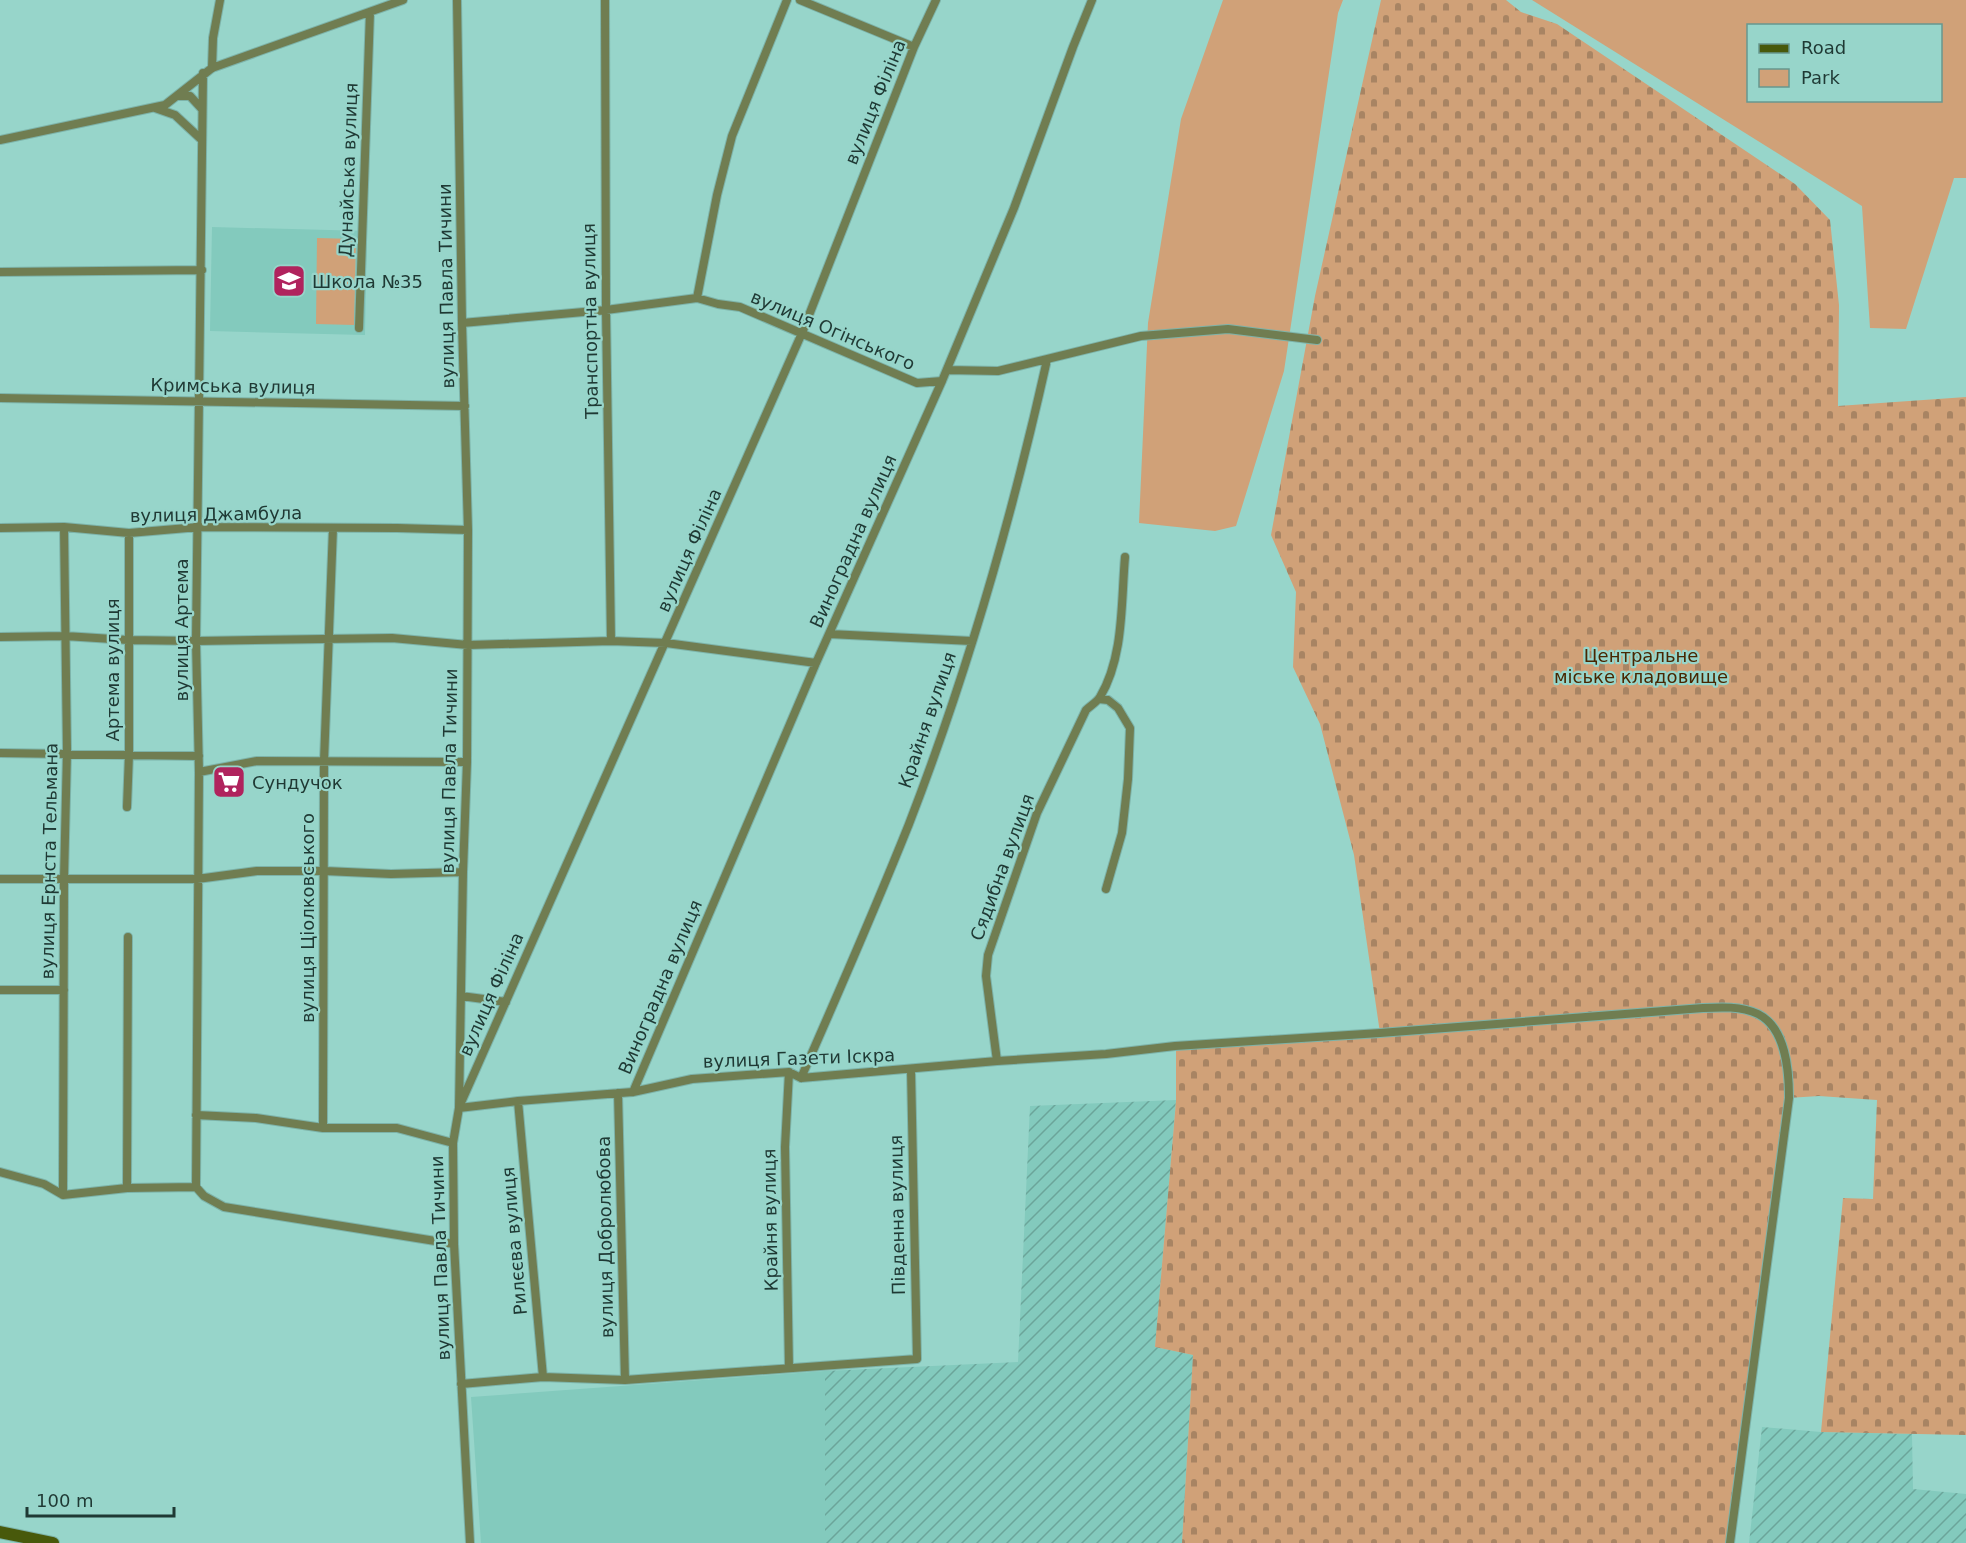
<svg xmlns="http://www.w3.org/2000/svg" width="1966" height="1543" viewBox="0 0 1966 1543" font-family="'DejaVu Sans',sans-serif">
	<defs>
		<pattern id="industrial-furrows" width="10" height="10" patternUnits="userSpaceOnUse" patternTransform="scale(1.5)"><rect width="10" height="10" fill="#83cabd"/><path d="M-1 1l2-2M0 10L10 0M9 11l2-2" fill="none" stroke="#6ba59a"/></pattern>
		<pattern id="cemetery-stones" width="16" height="16" patternUnits="userSpaceOnUse" patternTransform="scale(1.5)"><rect width="16" height="16" fill="#d0a178"/><path d="M2 7V4a2 2 0 0 1 4 0v3zM10 15v-3a2 2 0 0 1 4 0v3z" fill="#a88463"/></pattern>
	</defs>
	<rect width="100%" height="100%" fill="#97d5ca"/>
	<!-- built -->
	<path fill="#83cabd" d="M212,227L367,231L365,335L210,331Z
		M825,1371V1543H481L471,1397Z"/>
	<!-- industrial -->
	<path fill="url(#industrial-furrows)" d="M1176,1100L1155,1347L1193,1355L1182,1543H825V1371L1018,1362L1030,1106Z
		M1762,1427L1821,1432L1912,1434L1913,1489L1966,1494V1543H1749Z"/>
	<!-- green -->
	<path fill="#d0a178" fill-rule="evenodd" d="M1223,0H1343L1338,13L1284,371L1236,526L1215,531L1139,523L1148,323L1181,119Z
		M1532,0H1966V178H1954L1906,329L1870,328L1862,206ZM1748,26H1940V100H1748Z
		M317,238L356,239L354,325L316,324Z"/>
	<!-- cemetery -->
	<path fill="url(#cemetery-stones)" d="M1381,0H1506L1521,12L1557,24L1795,184L1830,220L1839,305L1838,406L1966,397V1435L1821,1432L1843,1198L1873,1199L1877,1100L1819,1096L1788,1098L1730,1543H1182L1193,1355L1155,1347L1176,1101V1046L1380,1033L1354,855L1320,724L1293,667L1296,592L1271,535L1315,296Z"/>
	<g fill="none" stroke-linecap="round" stroke-linejoin="round">
		<defs>
			<path id="minor" d="M457,0L462,323L468,530L467,762L463,872L459,1108L453,1143L454,1244L470,1543
				M605,0L606,310L611,641
				M800,0L914,47
				M212,68L213,38L220,0
				M179,96H190L202,109
				M155,108L175,115L202,140
				M0,140L165,105L212,68L403,0
				M0,272L202,270
				M697,298L717,195L732,136L787,0
				M462,323L606,310L697,298L718,304L740,307L917,383L942,381
				M359,328L370,12
				M947,370L998,371L1141,336L1228,329L1317,340
				M0,398L465,406
				M0,528L64,527L129,533L199,527L397,528L468,530
				M829,634L972,641
				M0,637L65,636L128,640L196,641L392,638L468,645L611,641L666,643L816,663
				M1099,699L1108,700L1118,708L1130,728L1128,779L1122,833L1106,889
				M0,753L199,756
				M199,772L257,761L467,762
				M127,807L129,754V533
				M0,879H197L257,871H325L391,874L463,872
				M0,990H64
				M461,996L506,1002
				M997,1061L986,976L988,955L1037,813L1086,710C1090,706 1097,702 1100,697C1124,657 1121,603 1125,557
				M789,1072L785,1147L789,1368
				M801,1078C838,994 875,909 909,824C967,674 1012,517 1047,360
				M633,1092L816,663L942,381L1014,208L1073,47L1092,0
				M618,1093L625,1380
				M518,1101L543,1377
				M460,1105L802,333L914,47L936,0
				M459,1108L518,1101L633,1092L692,1079L789,1072L801,1078L997,1061L1106,1054L1175,1046L1380,1033L1703,1008C1721,1007 1741,1006 1758,1014C1786,1028 1789,1070 1789,1098L1730,1543
				M196,1115L256,1118L323,1128H397L453,1143
				M323,1128L324,761L333,528
				M0,1172L44,1184L63,1195L127,1188L196,1187
				M196,1187L199,772L196,641L203,73
				M196,1187L204,1196L224,1207L454,1244
				M127,1188L128,937
				M63,1195L64,879L67,752L64,527
				M461,1384L543,1377L625,1380L917,1359L911,1070"/>
			<path id="secondary" d="M0,1532L53,1543"/>
		</defs>
		<!-- minor casing -->
		<use href="#minor" stroke="#7db3a9" stroke-width="10"/>
		<!-- secondary casing -->
		<use href="#secondary" stroke="#7db3a9" stroke-width="14"/>
		<!-- minor -->
		<use href="#minor" stroke="#707d51" stroke-width="8"/>
		<!-- secondary -->
		<use href="#secondary" stroke="#48590b" stroke-width="12"/>
	</g>
	<!-- icons -->
	<defs>
		<symbol id="school-square" viewBox="-11 -11 22 22"><rect x="-9" y="-9" width="18" height="18" rx="4" fill="#b0235d" stroke="#97d5ca"/><path d="M0-5L7-2L0 1L-7-2ZM-4 1L0 2.5L4 1V4Q0 6-4 4Z" fill="#fff"/></symbol>
		<symbol id="supermarket-square" viewBox="-11 -11 22 22"><rect x="-9" y="-9" width="18" height="18" rx="4" fill="#b0235d" stroke="#97d5ca"/><path d="M-6-5.5h2.5l.6 2H6L4.5 2H-2.5L-4.4-4H-6ZM-1.5 3.2a1.3 1.3 0 1 0 .1 0ZM3 3.2a1.3 1.3 0 1 0 .1 0Z" fill="#fff"/></symbol>
	</defs>
	<g fill-rule="evenodd">
		<use href="#school-square" x="270" y="262" width="38" height="38"/>
		<use href="#supermarket-square" x="210" y="763" width="38" height="38"/>
	</g>
	<g text-anchor="middle" dominant-baseline="central" stroke-width="4.5" stroke-linejoin="round" paint-order="stroke">
		<!-- street labels -->
		<g font-size="18" fill="#1f3934" stroke="#97d5ca">
			<text transform="translate(875 102) rotate(-68)">вулиця Філіна</text>
			<text transform="translate(348 170) rotate(-88)">Дунайська вулиця</text>
			<text transform="translate(446 286) rotate(-91)">вулиця Павла Тичини</text>
			<text transform="translate(590 321) rotate(-91)">Транспортна вулиця</text>
			<text transform="translate(833 330) rotate(23)">вулиця Огінського</text>
			<text transform="translate(233 386) rotate(1)">Кримська вулиця</text>
			<text transform="translate(216 514) rotate(-1)">вулиця Джамбула</text>
			<text transform="translate(853 541) rotate(-66)">Виноградна вулиця</text>
			<text transform="translate(689 550) rotate(-66)">вулиця Філіна</text>
			<text transform="translate(181 630) rotate(-90)">вулиця Артема</text>
			<text transform="translate(112 670) rotate(-90)">Артема вулиця</text>
			<text transform="translate(927 720) rotate(-71)">Крайня вулиця</text>
			<text transform="translate(449 771) rotate(-89)">вулиця Павла Тичини</text>
			<text transform="translate(49 861) rotate(-89)">вулиця Ернста Тельмана</text>
			<text transform="translate(1002 867) rotate(-70)">Сядибна вулиця</text>
			<text transform="translate(307 918) rotate(-90)">вулиця Ціолковського</text>
			<text transform="translate(660 987) rotate(-67)">Виноградна вулиця</text>
			<text transform="translate(491 994) rotate(-66)">вулиця Філіна</text>
			<text transform="translate(799 1058) rotate(-2)">вулиця Газети Іскра</text>
			<text transform="translate(897 1215) rotate(-91)">Південна вулиця</text>
			<text transform="translate(770 1220) rotate(-91)">Крайня вулиця</text>
			<text transform="translate(605 1237) rotate(-91)">вулиця Добролюбова</text>
			<text transform="translate(514 1241) rotate(-95)">Рилєєва вулиця</text>
			<text transform="translate(440 1258) rotate(-92)">вулиця Павла Тичини</text>
		</g>
		<!-- poi labels -->
		<g font-size="18" fill="#1f3934" stroke="#97d5ca" text-anchor="start">
			<text x="312" y="281">Школа №35</text>
			<text x="252" y="782">Сундучок</text>
		</g>
		<!-- park labels -->
		<g font-size="18" fill="#482601" stroke="#97d5ca">
			<text x="1641" y="655">Центральне<tspan x="1641" dy="21">міське кладовище</tspan></text>
		</g>
	</g>
	<!-- legend -->
	<rect x="1747" y="24" width="195" height="78" fill="#97d5ca" stroke="#67978e" stroke-width="1.5"/>
	<rect x="1759" y="44" width="30" height="9" fill="#48590b" stroke="#67978e" stroke-width="1.5"/>
	<text x="1801" y="54" font-size="18" fill="#1f3934">Road</text>
	<rect x="1759" y="69" width="30" height="18" fill="#d0a178" stroke="#67978e" stroke-width="1.5"/>
	<text x="1801" y="84" font-size="18" fill="#1f3934">Park</text>
	<!-- scale -->
	<path d="M27 1507v9h147v-9" fill="none" stroke="#1f3934" stroke-width="3"/>
	<text x="36" y="1507" font-size="18" fill="#1f3934" stroke="#97d5ca" stroke-width="4.5" paint-order="stroke">100 m</text>
</svg>
